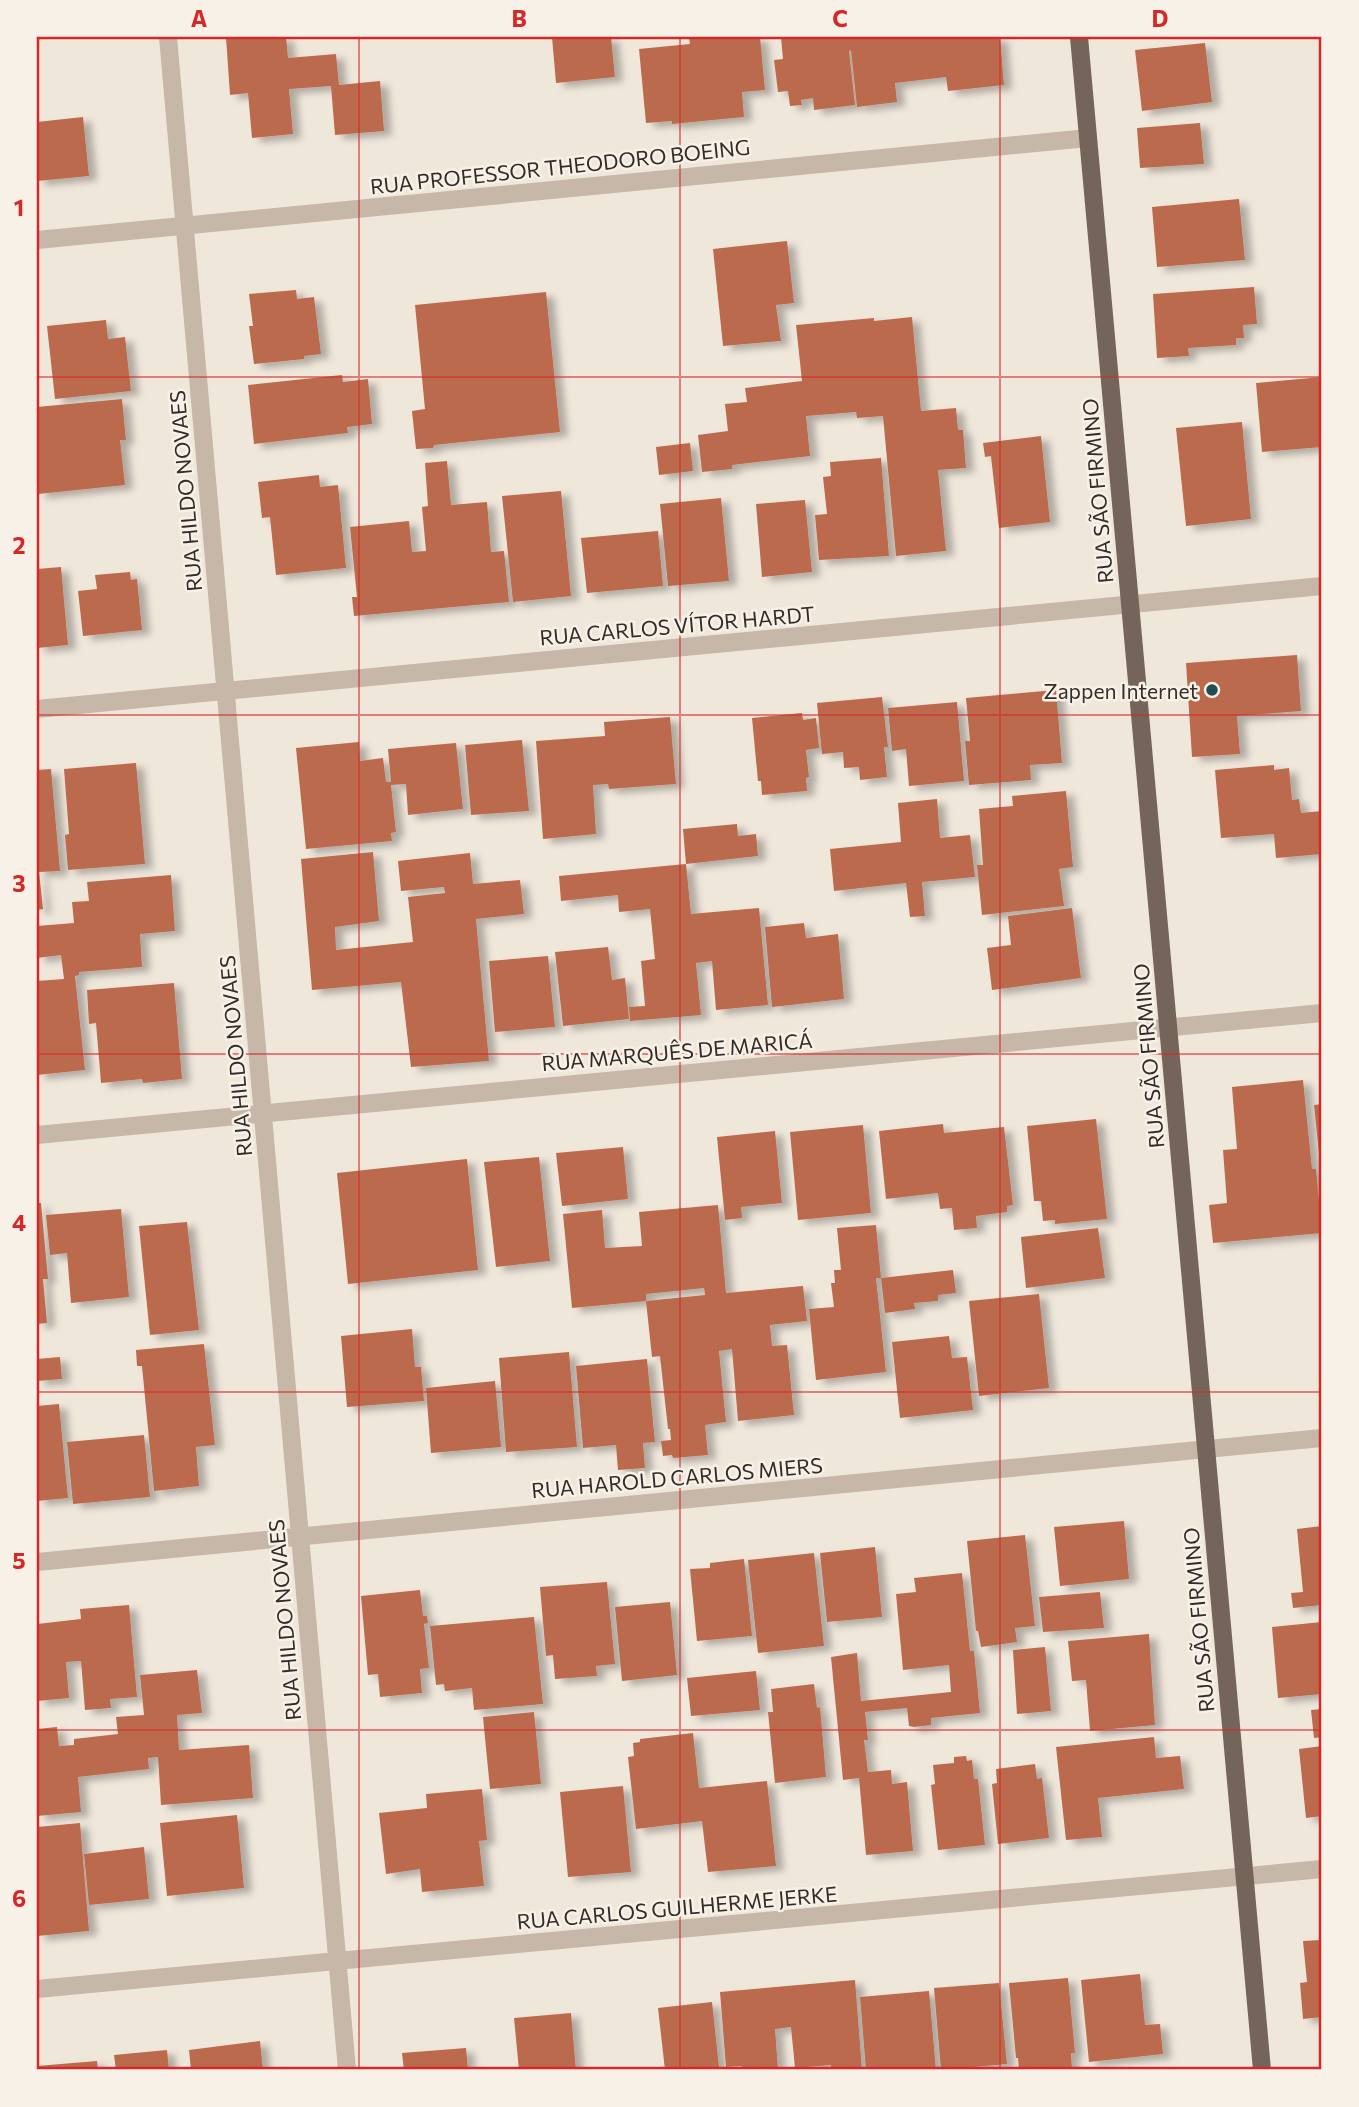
<svg xmlns="http://www.w3.org/2000/svg" width="1359" height="2107" viewBox="0 0 1359 2107" font-family="Commissioner,sans-serif">
	<defs>
		<filter id="shadow"><feDropShadow dx="8" dy="4.5" stdDeviation="3.5" flood-color="#0004"/></filter>
	</defs>
	<rect width="100%" height="100%" fill="#f0e7db"/>
	<!-- building -->
	<path fill="#bc6a4d" filter="url(#shadow)" d="M226,37H286L288,58L336,54L339,85L380,81L384,131L335,135L331,86L289,89L293,134L252,138L248,93L230,95Z
		M552,37H611L615,77L556,83Z
		M703,37H760L765,90L742,92L744,117L672,124V121L646,123L639,49L690,44L689,38Z
		M781,37H1000L1004,85L948,91L946,77L895,83L897,102L857,107L851,50L849,51L855,105L814,110L813,98L801,100L802,105L790,106L788,91L778,92L774,60L783,59Z
		M1205,43L1212,102L1142,111L1135,50Z
		M83,117L89,176L37,181V122Z
		M1200,123L1204,164L1140,168L1137,128Z
		M1239,199L1245,260L1157,267L1152,207Z
		M787,241L794,303L776,305L781,341L723,346L713,249Z
		M1254,287L1257,324L1243,325L1244,338H1236V345L1188,348L1189,356L1157,358L1153,294Z
		M296,290L297,299L314,297L321,354L304,356V359L254,364L249,326H253L249,294Z
		M546,292L560,432L434,445L433,448L416,449L412,411L425,409L415,305Z
		M912,317L921,411L956,408L958,430H963L966,468L938,470L946,551L896,556L883,416L857,418L856,412L806,416L810,456L732,465V469L702,472L698,435L728,431L725,404L747,402L745,388L802,381L796,325L874,318V321Z
		M106,320L108,339L125,337L131,391L55,399L47,326Z
		M342,375L343,382L368,379L372,424L347,427L348,433L254,444L248,385Z
		M1322,377V447L1262,452L1256,383Z
		M122,399L126,440H120L125,485L38,494L37,407Z
		M1242,422L1251,519L1186,526L1176,428Z
		M1041,436L1050,522L999,528L991,456L985,457L983,443Z
		M690,443L693,471L659,475L656,447Z
		M881,458L889,556L819,560L815,515L827,514L823,477L831,476L830,462Z
		M447,461L451,505L487,502L491,552L504,551L509,602L354,616L352,597H357L350,527L409,521L412,552L426,551L422,507L428,506L425,463Z
		M319,475L320,487L338,485L346,568L276,575L270,517L262,518L258,482Z
		M561,491L571,596L513,602L502,496Z
		M721,498L729,581L668,586L660,504Z
		M805,500L812,572L762,577L756,504Z
		M658,531L663,586L587,593L581,538Z
		M61,567L68,645L37,648V569Z
		M130,572L131,580L137,579L142,630L83,636L78,591L97,589L95,575Z
		M1297,655L1301,711L1237,716L1240,754L1192,757L1186,663Z
		M1056,690L1062,763L1030,765L1031,780L969,785L965,741H970L966,698Z
		M882,697L888,747H884L887,777L860,780L859,767L844,768L843,752L822,754L817,703Z
		M957,702L964,781L909,786L906,749L892,751L888,708Z
		M802,713L803,720L816,718L819,748L806,750L809,777L806,778L807,791L762,795L761,781H758L752,718Z
		M670,717L676,784L609,789L608,784L593,785L596,834L543,839L536,741L605,736L604,722Z
		M522,740L529,811L471,815L465,745Z
		M359,742L360,761L383,758L386,782H391L388,749L456,743L463,809L408,815L406,784L391,785L396,832L391,833L392,841L306,849L296,748Z
		M136,763L145,864L68,870L65,835L69,834L64,769Z
		M1274,765V770L1289,768L1292,800L1299,799L1301,813L1322,811V854L1276,858L1274,834L1221,838L1215,770Z
		M51,769L60,871L39,872L43,909L37,910V770Z
		M1066,791L1073,867L1059,869L1064,906L982,915L977,865H983L979,809L1013,806L1012,796Z
		M937,799L940,838L970,835L975,877L922,882L925,916L910,917L906,883L834,891L830,849L901,842L898,803Z
		M737,824L738,836L756,834L758,856L686,864L691,914L759,908L768,1005L716,1010L712,961L696,963L701,1015L630,1021L629,1007L645,1006L641,961L655,959L650,909L619,912L618,895L561,901L559,876L686,864L683,829Z
		M373,852L379,921L335,927L336,950L413,942L408,897L445,893L444,887L401,891L398,861L470,853L473,884L520,880L524,914L476,919L489,1061L411,1067L401,982L312,990L301,859Z
		M171,875L175,931L140,934L142,967L79,972V975L75,976L85,1070L37,1075V981L64,979L61,955L37,958V926L74,923L72,902L89,901L87,882Z
		M1072,908L1081,978L992,990L987,948L1011,945L1008,916Z
		M804,923L806,938L838,934L844,999L772,1007L765,927Z
		M608,947L612,980L625,978L629,1019L563,1026L555,952Z
		M548,956L555,1027L495,1032L489,961Z
		M174,983L182,1079L143,1083L142,1079L101,1083L96,1023L89,1024L87,990Z
		M1303,1080L1312,1169H1316L1322,1233L1213,1243L1209,1205L1227,1203L1223,1150L1237,1149L1232,1087Z
		M1322,1104V1164H1320L1314,1105Z
		M1096,1119L1107,1219L1055,1224V1220L1043,1221L1041,1201H1034L1027,1126Z
		M943,1124L944,1133L1004,1127L1013,1205L1007,1206V1212L976,1216L977,1228L954,1230L952,1208L940,1209L938,1193L886,1199L879,1131Z
		M863,1125L871,1213L798,1220L790,1132Z
		M775,1131L782,1203L741,1207L742,1218L725,1220L717,1137Z
		M623,1147L628,1199L562,1206L556,1153Z
		M539,1157L550,1261L496,1267L484,1162Z
		M467,1159L478,1270L348,1284L337,1173Z
		M37,1203H41L48,1279H43L47,1323L37,1324Z
		M718,1205L726,1293L803,1286L807,1321L770,1325L772,1346L787,1345L794,1415L738,1421L732,1349L719,1351L726,1422L705,1425L708,1455L673,1458L672,1455L663,1456L661,1441L671,1440L670,1429H668L660,1356L652,1357L646,1301L705,1295L704,1288L646,1294V1301L572,1308L563,1214L602,1210L605,1248L642,1246L639,1212Z
		M121,1209L129,1297L71,1303L67,1253L50,1255L46,1215Z
		M187,1222L199,1330L150,1335L139,1226Z
		M876,1225L881,1278H876L886,1372L816,1380L809,1309L834,1307L831,1283H835L834,1270H841L837,1228Z
		M1098,1228L1105,1278L1026,1288L1021,1237Z
		M953,1270L956,1293L938,1295V1301L914,1303L915,1309L885,1313L881,1278Z
		M1039,1294L1049,1388L979,1396L969,1301Z
		M412,1329L415,1367H421L424,1401L347,1407L341,1336Z
		M949,1336L952,1358L967,1357L973,1410L900,1418L892,1342Z
		M204,1344L215,1445L196,1447L199,1486L154,1491L142,1366H137L136,1350Z
		M569,1352L577,1447L506,1452L499,1358Z
		M60,1357L62,1379L37,1381V1359Z
		M647,1359L655,1442L643,1443L645,1468L618,1470L616,1445L583,1448L576,1366Z
		M495,1381L501,1447L431,1453L426,1388Z
		M59,1404L68,1498L37,1501V1406Z
		M144,1435L150,1497L73,1504L67,1442Z
		M1124,1521L1129,1579L1060,1586L1054,1527Z
		M1322,1526V1605L1293,1608L1291,1593L1303,1592L1297,1529Z
		M1025,1535L1035,1626L1015,1628L1017,1642L981,1647L978,1631H976L967,1541Z
		M875,1547L882,1617L827,1622L820,1553Z
		M814,1553L824,1646L758,1653L748,1560Z
		M744,1559L752,1636L697,1641L690,1569L710,1568V1563Z
		M962,1573L970,1651H974L980,1713L931,1718V1725L914,1727L909,1726L907,1708L865,1712L868,1740H864L868,1772L891,1770L892,1784L907,1782L913,1851L866,1855L859,1778L843,1780L831,1657L857,1653L861,1701L951,1692L949,1665L903,1670L896,1594L916,1592L914,1578Z
		M607,1582L615,1664L596,1666L597,1676L555,1679L553,1655L546,1656L540,1587Z
		M420,1590L423,1616H427L428,1623L424,1624L429,1668L420,1669L422,1693L380,1697L378,1674L368,1675L361,1596Z
		M1100,1592L1104,1628L1043,1632L1039,1597Z
		M670,1602L677,1675L622,1681L615,1607Z
		M129,1605L137,1697L110,1699L111,1708L85,1710L81,1661L66,1662L69,1698L37,1701V1624L81,1619L80,1609Z
		M534,1617L543,1704L474,1710L472,1688L445,1691L444,1684L436,1685L430,1626Z
		M1322,1622V1694L1278,1698L1272,1627Z
		M1149,1634L1155,1725L1090,1731L1086,1680L1072,1681L1068,1641Z
		M1045,1647L1051,1711L1017,1714L1013,1650Z
		M197,1670L202,1713L177,1715L179,1750L249,1745L253,1798L161,1805L158,1757L148,1758L149,1769L78,1777L81,1812L37,1816V1729L57,1727L59,1746L74,1745V1739L118,1734L116,1717L144,1715L140,1675Z
		M756,1671L760,1710L691,1716L687,1678Z
		M814,1684L817,1708L820,1707L826,1777L775,1783L768,1712H773L771,1689Z
		M1322,1709V1737L1314,1738L1311,1710Z
		M534,1712L541,1784L490,1789L483,1717Z
		M693,1733L699,1788L767,1781L776,1866L708,1872L702,1821L636,1829L628,1757L634,1756L633,1743L640,1742V1739Z
		M1154,1737L1156,1758L1180,1756L1184,1789L1098,1798L1102,1837L1066,1840L1056,1747Z
		M1322,1746V1816L1306,1818L1299,1749Z
		M966,1756L967,1761L972,1760L974,1779H978L985,1845L938,1850L931,1785L935,1784L933,1765L954,1763V1757Z
		M1035,1764L1037,1779L1042,1778L1049,1838L998,1844L992,1784L997,1783L996,1769Z
		M623,1786L631,1872L568,1877L560,1792Z
		M482,1789L487,1840L479,1841L484,1886L422,1892L420,1869L386,1874L379,1813L427,1808L426,1794Z
		M237,1815L244,1888L167,1896L160,1823Z
		M80,1823L89,1931L37,1936V1827Z
		M144,1847L149,1899L89,1905L84,1854Z
		M1322,1940V2017L1303,2019L1300,1983L1307,1982L1303,1941Z
		M1140,1974L1145,2025L1160,2024L1163,2054L1089,2062L1081,1980Z
		M1068,1978L1075,2053H1071L1072,2070H1019L1018,2058H1016L1009,1983Z
		M855,1980L862,2070H831V2065L795,2068L791,2027L775,2029L778,2070H742V2066L726,2067L720,1992Z
		M999,1983L1007,2064L941,2070L934,1988Z
		M929,1991L936,2070H866L860,1997Z
		M712,2002L719,2067L665,2070L658,2008Z
		M571,2013L576,2070H519L514,2018Z
		M260,2041L263,2070H191L189,2050Z
		M466,2048L468,2070H404L402,2053Z
		M167,2050L169,2070H116L114,2055Z
		M97,2061L98,2070H37V2066Z"/>
	<g fill="none" stroke-linecap="round" stroke-linejoin="round">
		<!-- minor -->
		<path stroke="#c7b7a8" stroke-width="18" d="M168,37L347,2070
			M37,240L1088,138
			M37,709L1322,586
			M37,1135L1322,1013
			M37,1562L1322,1438
			M37,1989L1322,1869"/>
		<!-- major -->
		<path stroke="#75645a" stroke-width="18" d="M1079,37L1262,2070"/>
	</g>
	<!-- grid -->
	<path fill="none" stroke="#d62828" stroke-width="2" stroke-opacity="0.55" d="M359,37V2070M680,37V2070M1000,37V2070M37,377H1322M37,715H1322M37,1054H1322M37,1392H1322M37,1730H1322"/>
	<!-- markers -->
	<circle fill="#214e52" stroke="#f8f1e7" stroke-width="2.5" cx="1212" cy="690" r="7"/>
	<g text-anchor="middle" dominant-baseline="central" stroke-width="5" stroke-linejoin="round" paint-order="stroke">
		<!-- street labels -->
		<g font-size="21" fill="#342c28" stroke="#f8f1e7">
			<text transform="translate(560 166) rotate(-6)">RUA PROFESSOR THEODORO BOEING</text>
			<text transform="translate(185 491) rotate(-95)">RUA HILDO NOVAES</text>
			<text transform="translate(1097 491) rotate(-95)">RUA SÃO FIRMINO</text>
			<text transform="translate(677 625) rotate(-5)">RUA CARLOS VÍTOR HARDT</text>
			<text transform="translate(677 1051) rotate(-5)">RUA MARQUÊS DE MARICÁ</text>
			<text transform="translate(235 1056) rotate(-95)">RUA HILDO NOVAES</text>
			<text transform="translate(1148 1056) rotate(-95)">RUA SÃO FIRMINO</text>
			<text transform="translate(677 1477) rotate(-5)">RUA HAROLD CARLOS MIERS</text>
			<text transform="translate(284 1620) rotate(-95)">RUA HILDO NOVAES</text>
			<text transform="translate(1198 1620) rotate(-95)">RUA SÃO FIRMINO</text>
			<text transform="translate(677 1907) rotate(-5)">RUA CARLOS GUILHERME JERKE</text>
		</g>
		<!-- poi labels -->
		<g font-size="21" fill="#342c28" stroke="#f8f1e7" text-anchor="end">
			<text x="1198" y="690">Zappen Internet</text>
		</g>
	</g>
	<!-- border -->
	<rect width="1359" height="2107" fill="none" stroke="#f8f1e7" stroke-width="77"/>
	<rect x="38" y="38" width="1282" height="2030" fill="none" stroke="#d62828" stroke-width="2.5"/>
	<g font-size="23" text-anchor="middle" font-weight="bold" fill="#d62828">
		<text x="199" y="27">A</text>
		<text x="519" y="27">B</text>
		<text x="840" y="27">C</text>
		<text x="1160" y="27">D</text>
		<text x="19" y="216">1</text>
		<text x="19" y="554">2</text>
		<text x="19" y="892">3</text>
		<text x="19" y="1231">4</text>
		<text x="19" y="1569">5</text>
		<text x="19" y="1907">6</text>
	</g>
</svg>
